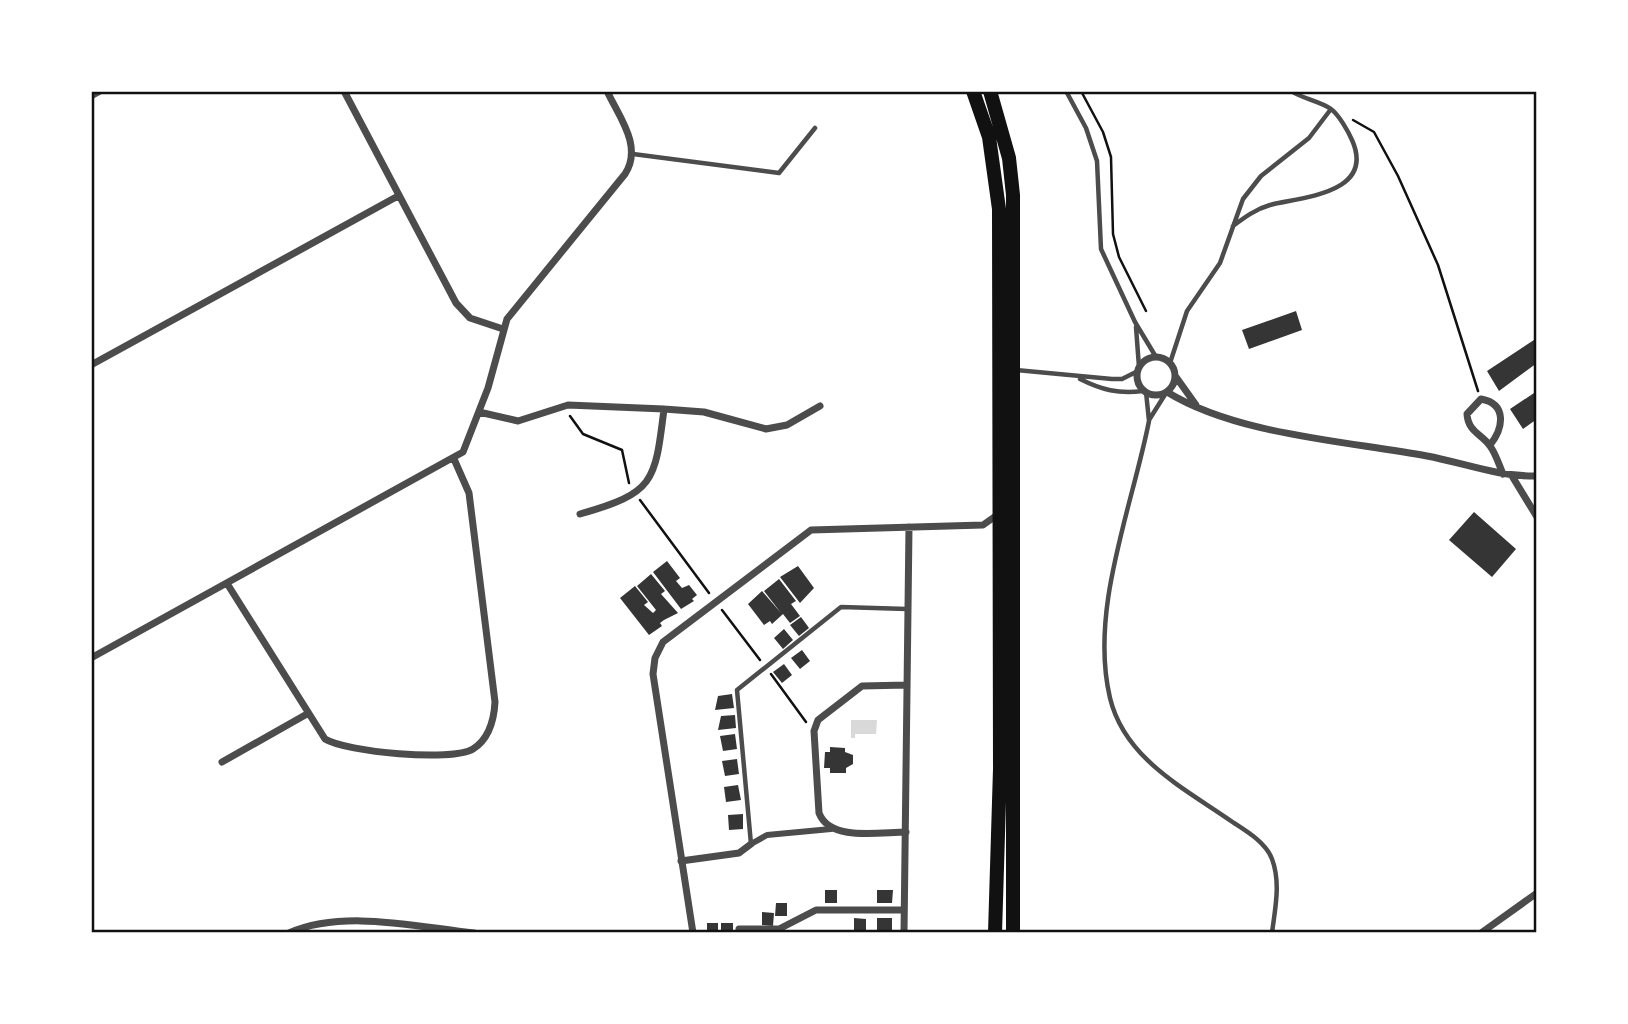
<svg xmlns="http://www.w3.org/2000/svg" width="1628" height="1024" viewBox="0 0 1628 1024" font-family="'Alegreya Sans',sans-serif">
	<rect width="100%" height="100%" fill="#fff"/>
	<!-- water -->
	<path fill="#d9d9d9" d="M851,720H877L876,734H855V738H851Z"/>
	<!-- building -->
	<path fill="#353535" d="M1296,311L1302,330L1249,349L1242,330Z
		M1537,338V363L1499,391L1487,371Z
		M1537,391V419L1523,429L1510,409Z
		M1474,512L1516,549L1492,577L1449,540Z
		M667,561L680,578L676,581L682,588L689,585L697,595L692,599L694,601L681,609L653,572Z
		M798,566L814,588L800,603L780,577Z
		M651,574L665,591L661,594L678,613L664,620L660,623L662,626L649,635L620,598L635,586L648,602L644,605L653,613L656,610L637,586Z
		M779,579L796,601L791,604L800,616L790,623L783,614L772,624L770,621L764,625L748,604L762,591L781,613L764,591Z
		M801,617L809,628L799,636L790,625Z
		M784,629L793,640L783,649L774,638Z
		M802,650L810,661L800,669L791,658Z
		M784,664L792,675L782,683L773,672Z
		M732,694L734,708L715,710L718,696Z
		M735,715L736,728L718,730L721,716Z
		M735,734L737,749L723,751L720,736Z
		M830,747L845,748V752L853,755V764L846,768V773H830V768H824L825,752H830Z
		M737,759L739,774L725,776L722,761Z
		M738,785L741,800L726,802L724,787Z
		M743,814V829L729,830L728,815Z
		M825,890H837V903H825Z
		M877,890H893L892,903H877Z
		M776,903H787V916H775Z
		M762,912L774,913L773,926L762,925Z
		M854,918L866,919V932H854Z
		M877,918H892V931H877Z
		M707,923H718V933H707Z
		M721,923H733V933H721Z"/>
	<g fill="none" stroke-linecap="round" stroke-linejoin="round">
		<!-- path -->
		<path stroke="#111" stroke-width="2.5" d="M1081,91L1103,132L1111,157L1113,234L1119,257L1146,311
			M1353,120L1374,132L1398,176L1438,265L1478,391
			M570,416L583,434L622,450L629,483
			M640,500L709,593
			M722,610L760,660
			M771,674L806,722"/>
		<!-- service -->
		<path stroke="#4c4c4c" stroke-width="4.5" d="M1066,91L1086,128L1097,161L1101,249L1135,322L1156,357
			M633,154L779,173L815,128
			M1233,226C1245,217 1256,209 1270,205C1301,197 1376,194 1352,140C1348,131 1339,115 1331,109C1320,101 1303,99 1291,91
			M1136,327L1139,367
			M1170,363L1187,311L1220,263L1243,199L1261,176L1309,138L1331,109
			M1015,370L1112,379H1122L1138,371
			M1080,379C1102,390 1118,394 1143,391
			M1146,392L1149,421C1132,508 1089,610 1110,698C1125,760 1186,789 1234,823C1248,832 1266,843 1272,859C1281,883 1275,909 1272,933
			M1149,420L1166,393
			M751,844L737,690L841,607L907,609"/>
		<!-- pedestrian -->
		<path stroke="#4c4c4c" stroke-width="6" d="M751,844L767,835L831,829"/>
		<!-- minor -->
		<path stroke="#4c4c4c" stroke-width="7" d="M344,91L456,303L470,318L503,329
			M91,96L100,91
			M1137 376a19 19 0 1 1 38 0a19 19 0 1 1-38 0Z
			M91,365L398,196
			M1176,377L1196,405
			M1167,392C1237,435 1346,441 1427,456C1464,463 1499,477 1537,476
			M479,412L518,421L568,405L664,409L704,412L766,429L787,425L820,406
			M1490,445C1503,429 1508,404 1481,399L1467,414C1468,432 1482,434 1490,446C1496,454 1499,465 1503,474
			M1512,476L1537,517
			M580,514C654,493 655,483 664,409
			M228,585L325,739C346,752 452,762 473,749C489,739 494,720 495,702L469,493L454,459
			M91,658L463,452L488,388L507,319L625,174C643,146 619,117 607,91
			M222,762L307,714
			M906,832C880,832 830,842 819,813L814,731L818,720L862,686L907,685
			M681,861L739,853L751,844
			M289,933C344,909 416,927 474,933
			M693,933L653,674L655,658L663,642L811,530L983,525L1000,513
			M739,933V929H779L816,910H904
			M904,933L909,527
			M1481,933L1537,893"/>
		<!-- trunk -->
		<path stroke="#111" stroke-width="14" d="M973,91L989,137L999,209L1000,769L995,933
			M990,91L1009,158L1013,195V933"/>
	</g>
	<!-- border -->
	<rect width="1628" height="1024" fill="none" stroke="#ffffff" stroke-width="186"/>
	<rect x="93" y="93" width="1442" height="838" fill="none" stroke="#111" stroke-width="2.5"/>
</svg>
